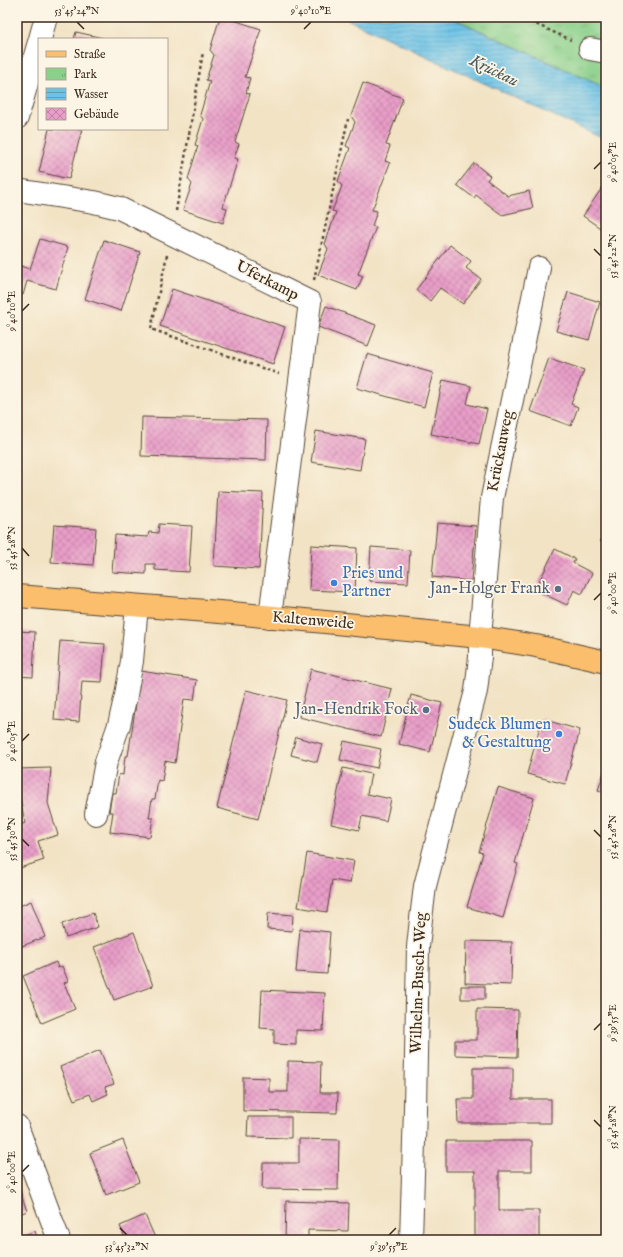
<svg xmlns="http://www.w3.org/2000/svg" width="623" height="1257" viewBox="0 0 623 1257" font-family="'IM FELL English',serif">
	<defs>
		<pattern id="park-tufts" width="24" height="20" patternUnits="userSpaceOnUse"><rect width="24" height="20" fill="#8ad08b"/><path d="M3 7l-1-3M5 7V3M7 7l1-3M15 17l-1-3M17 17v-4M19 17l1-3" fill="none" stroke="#72a971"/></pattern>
		<pattern id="water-rules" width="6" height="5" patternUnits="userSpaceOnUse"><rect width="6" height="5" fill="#6bc3e8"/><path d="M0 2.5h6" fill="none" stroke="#599fbb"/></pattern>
		<pattern id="building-cross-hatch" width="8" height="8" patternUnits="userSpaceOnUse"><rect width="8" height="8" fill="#e99ec9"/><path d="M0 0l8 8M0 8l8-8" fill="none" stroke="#be81a3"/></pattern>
	</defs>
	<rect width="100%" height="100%" fill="#fcf5e5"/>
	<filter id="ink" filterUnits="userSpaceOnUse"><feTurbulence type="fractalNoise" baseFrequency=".025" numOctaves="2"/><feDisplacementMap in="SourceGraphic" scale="8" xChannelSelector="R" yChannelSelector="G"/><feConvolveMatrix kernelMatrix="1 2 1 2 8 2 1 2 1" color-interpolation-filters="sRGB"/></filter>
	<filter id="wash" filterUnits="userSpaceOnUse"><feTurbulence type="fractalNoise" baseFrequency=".012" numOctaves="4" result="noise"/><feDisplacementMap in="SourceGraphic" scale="16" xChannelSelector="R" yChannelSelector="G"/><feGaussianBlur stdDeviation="0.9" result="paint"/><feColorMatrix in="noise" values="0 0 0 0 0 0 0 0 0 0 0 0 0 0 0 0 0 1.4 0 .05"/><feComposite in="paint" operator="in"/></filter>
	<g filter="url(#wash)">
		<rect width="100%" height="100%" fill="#f2e3c5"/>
		<!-- park -->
		<path fill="url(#park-tufts)" stroke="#627d54" d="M451,17H606V88Z"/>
		<!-- water -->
		<path fill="url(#water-rules)" stroke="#537683" d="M342,17H450L606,88V140Z"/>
		<g id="blocks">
			<!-- building -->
			<path fill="url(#building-cross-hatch)" d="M220,17H224L261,29L245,77L250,78L246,93L250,94L235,142L239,144L234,158L238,159L223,207L227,208L223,223L183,210L192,184L188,179L198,146L195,145L203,119L200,115L210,81L206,80L214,55L210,50Z
				M76,32L103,38V39H74Z
				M363,83L403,98L386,145L390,146L385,161L390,163L372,210L377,211L372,226L376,227L358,274L363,276L357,290L318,275L328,249L325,244L336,212L332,211L342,186L338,181L350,148L346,146L355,122L351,116Z
				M49,129H82L69,179L39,172Z
				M474,163L490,176L487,180L508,196L529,191L533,208L502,215L476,195L474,198L457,185Z
				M606,182V232L583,216Z
				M40,239L68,247L56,289L27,281L23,295L17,293V265L30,269Z
				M104,240L140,252L121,311L85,299Z
				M450,245L471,261L466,268L481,279L463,304L440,288L430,301L416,290Z
				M172,289L285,327L273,364L160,326Z
				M568,292L600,302L589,340L556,331Z
				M326,306L376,325L368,346L318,327Z
				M367,354L433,373L424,407L357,388Z
				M549,358L584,370L571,404L578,407L571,426L530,411Z
				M443,380L471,386L467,404L487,409L479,444L431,434Z
				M142,417L267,420L266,460L141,456Z
				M316,431L365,439L360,470L311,462Z
				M218,491L263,493L259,569L214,566Z
				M437,523L476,526L471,581L432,577Z
				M159,524L192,526L189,572L155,570V564H146V574L112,572L115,535L148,537L149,532L158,533Z
				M54,525L96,528L93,565L51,562Z
				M606,526V544L600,541Z
				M311,545L357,548L355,592L309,590Z
				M371,547L410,550L408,583L369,581Z
				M555,549L575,559L573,563L592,573L582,594L574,590L567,605L535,590Z
				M17,631L35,632L33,677L17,676Z
				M60,641L105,644L102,682L82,681L79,722L54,720Z
				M311,669L392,689L381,737L299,717Z
				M141,671L197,680L194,700L184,699L175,763L165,761L162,781L158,780L155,799H152L149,818H153L150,837L110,832L113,812H109L112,793H116L119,774L123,775L125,756H128Z
				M246,690L287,700L258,819L217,808Z
				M411,695L442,703L430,752L399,744Z
				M542,719L580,730L565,784L527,774Z
				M296,737L322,744L317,762L291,755Z
				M344,741L381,749L377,768L340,760Z
				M606,767V793L598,790Z
				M51,768L48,803L58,835L38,841L44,860L17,869V826L25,823L17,779V769Z
				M343,768L371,774L367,794L391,799L386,821L362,816L359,830L331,824Z
				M498,787L534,798L515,863L518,864L503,918L467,907L483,853L479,852Z
				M307,853L354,861L350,883L332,880L327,912L298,907Z
				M31,901L45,937L17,948V907Z
				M93,913L98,927L66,938L62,924Z
				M268,913L293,915L292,931L267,929Z
				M300,929L330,932L327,974L296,972Z
				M134,932L153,986L114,1000L94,947Z
				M466,941L512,942L511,985L465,983Z
				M56,962L58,968L62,966L68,981L64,983L75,1009L42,1023L23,976Z
				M461,986H485V999H461Z
				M262,990L325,993L323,1031L296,1030V1045L274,1044V1029L260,1028Z
				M477,1009L518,1010L517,1057L455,1055V1040H477Z
				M100,1050L114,1084L105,1087L108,1094L93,1101L90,1094L74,1100L60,1067Z
				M288,1061L321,1062L320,1093H338L337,1113L243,1111V1077L269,1078V1092H288Z
				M473,1068H513V1099H551V1123H458L457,1099H473Z
				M248,1117H291V1138L247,1137Z
				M299,1139L339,1140L338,1190L262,1189L263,1163H299Z
				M123,1140L139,1182L106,1195L90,1153Z
				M446,1141H532V1171H499V1210H539V1239H475V1171H446Z
				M17,1183L27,1211L17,1215Z
				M286,1201L349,1203L348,1231L308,1230V1240H285Z
				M145,1215L156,1240H126L120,1226Z
				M35,1231L38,1240H17V1238Z"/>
		</g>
	</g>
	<g filter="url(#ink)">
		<use href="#blocks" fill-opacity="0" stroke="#564637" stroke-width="1"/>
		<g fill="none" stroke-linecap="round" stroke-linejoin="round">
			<defs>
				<path id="minor" d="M40,39L46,17
					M590,49L606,52
					M17,118L39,42
					M17,190L94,202L119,208L310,302L270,617
					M96,814L106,762L119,725L126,695L132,661L137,606
					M17,1126L59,1240
					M411,1240L415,1109L418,947L421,919L425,886L476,691L480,657V637L492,498L539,268"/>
				<path id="major" d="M17,596L232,613L480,637L536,646L606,662"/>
			</defs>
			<!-- minor casing -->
			<use href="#minor" stroke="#564637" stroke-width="24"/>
			<!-- major casing -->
			<use href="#major" stroke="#564637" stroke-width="24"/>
			<!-- path -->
			<path stroke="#564637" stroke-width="2.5" stroke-dasharray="3 3" stroke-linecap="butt" d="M520,17L571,40
				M176,211L203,52
				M167,255L151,329L279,374
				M314,280L348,119"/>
			<!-- minor -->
			<use href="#minor" stroke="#fff" stroke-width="22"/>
			<!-- major -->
			<use href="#major" stroke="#fabe6d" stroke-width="22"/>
		</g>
	</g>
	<!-- ticks -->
	<path fill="none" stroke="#3b2a1e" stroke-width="1.5" d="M77,22L84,29M304,29L311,22M594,169L601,162M594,249L601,256M22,311L29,304M22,548L29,556M594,600L601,593M22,741L29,734M594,830L601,837M22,839L29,846M594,1030L601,1023M594,1120L601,1127M22,1172L29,1165M120,1228L127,1235M389,1235L396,1228"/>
	<!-- markers -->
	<g fill="#3f7fe0" stroke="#fcf5e5" stroke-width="1.5">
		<circle cx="334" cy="583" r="4"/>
		<circle cx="559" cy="734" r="4"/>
	</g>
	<g fill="#5c6f8a" stroke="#fcf5e5" stroke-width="1.5">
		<circle cx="558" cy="589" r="4"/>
		<circle cx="426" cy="710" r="4"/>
	</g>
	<g text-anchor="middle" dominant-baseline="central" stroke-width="3.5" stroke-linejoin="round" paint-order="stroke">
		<!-- street labels -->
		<g font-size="16" fill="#3b2a1e" stroke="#fcf5e5">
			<text transform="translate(267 281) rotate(27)">Uferkamp</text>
			<text transform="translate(501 451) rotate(-79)">Krückauweg</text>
			<text transform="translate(313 621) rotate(5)">Kaltenweide</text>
			<text transform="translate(419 983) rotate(-88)">Wilhelm-Busch-Weg</text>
		</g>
		<!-- shop labels -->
		<g font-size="16" fill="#366cbe" stroke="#fcf5e5" text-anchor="start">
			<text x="342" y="574">Pries und<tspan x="342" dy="18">Partner</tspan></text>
			<text x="551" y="725" text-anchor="end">Sudeck Blumen<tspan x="551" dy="18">&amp; Gestaltung</tspan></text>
		</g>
		<!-- service labels -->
		<g font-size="16" fill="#4e5e75" stroke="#fcf5e5" text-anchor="end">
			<text x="550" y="589">Jan-Holger Frank</text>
			<text x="418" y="710">Jan-Hendrik Fock</text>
		</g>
		<!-- water labels -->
		<g font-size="17" font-style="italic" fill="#49585b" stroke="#fcf5e5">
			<text transform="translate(494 71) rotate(26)">Krückau</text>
		</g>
	</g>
	<!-- margin -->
	<rect width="623" height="1257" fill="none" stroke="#fcf5e5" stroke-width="44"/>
	<!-- legend -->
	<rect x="38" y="38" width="130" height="92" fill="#fcf5e5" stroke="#afa495"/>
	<rect x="46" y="51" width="20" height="6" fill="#fabe6d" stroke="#afa495"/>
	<text x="74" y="58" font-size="12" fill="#3b2a1e">Straße</text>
	<rect x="46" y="68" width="20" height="12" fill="url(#park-tufts)" stroke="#afa495"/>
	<text x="74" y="78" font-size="12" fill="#3b2a1e">Park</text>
	<rect x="46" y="88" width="20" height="12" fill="url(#water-rules)" stroke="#afa495"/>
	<text x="74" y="98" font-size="12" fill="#3b2a1e">Wasser</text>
	<rect x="46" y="108" width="20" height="12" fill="url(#building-cross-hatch)" stroke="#afa495"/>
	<text x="74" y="118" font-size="12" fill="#3b2a1e">Gebäude</text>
	<rect x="22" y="22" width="579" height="1213" fill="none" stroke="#3b2a1e" stroke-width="1.5"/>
	<g font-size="10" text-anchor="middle" fill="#3b2a1e">
		<text x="77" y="14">53°45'24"N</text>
		<text x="311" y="14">9°40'10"E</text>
		<text transform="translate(612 162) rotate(-90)" y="4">9°40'05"E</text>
		<text transform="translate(612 256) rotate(-90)" y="4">53°45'22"N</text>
		<text transform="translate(11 311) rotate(-90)" y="4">9°40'10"E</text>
		<text transform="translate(11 548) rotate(-90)" y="4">53°45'28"N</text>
		<text transform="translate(612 593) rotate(-90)" y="4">9°40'00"E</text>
		<text transform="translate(11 741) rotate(-90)" y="4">9°40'05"E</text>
		<text transform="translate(612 837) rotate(-90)" y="4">53°45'26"N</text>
		<text transform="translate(11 839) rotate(-90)" y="4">53°45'30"N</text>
		<text transform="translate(612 1023) rotate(-90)" y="4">9°39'55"E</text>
		<text transform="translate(612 1127) rotate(-90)" y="4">53°45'28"N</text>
		<text transform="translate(11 1172) rotate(-90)" y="4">9°40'00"E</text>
		<text x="127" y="1250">53°45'32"N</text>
		<text x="389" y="1250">9°39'55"E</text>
	</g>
</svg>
